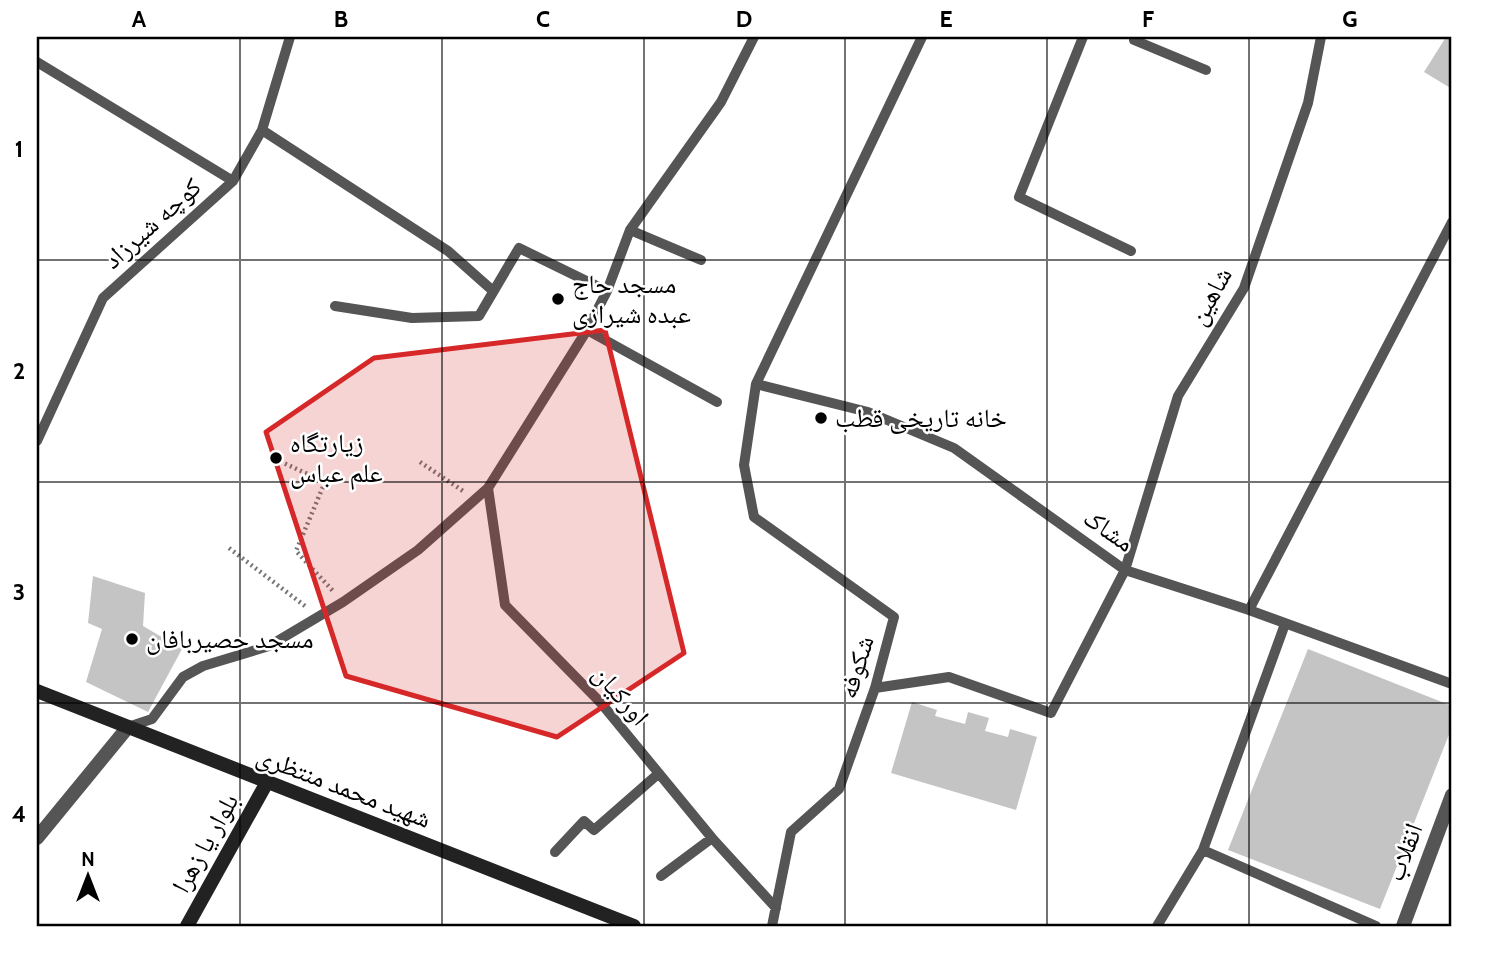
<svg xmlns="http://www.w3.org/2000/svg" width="1489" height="963" viewBox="0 0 1489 963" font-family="Cabin,'Noto Naskh Arabic',sans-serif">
	<rect width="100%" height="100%" fill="#fff"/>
	<!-- building -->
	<path fill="#c4c4c4" d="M1446,37H1452V89L1424,72Z
		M93,576L145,593L143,626L182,649L148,712L86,682L102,629L88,623Z
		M1308,649L1452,706V727L1380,909L1228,850Z
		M912,702L937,710L935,716L965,724L968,712L989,718L985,731L1008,737L1010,729L1037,737L1016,810L891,773Z"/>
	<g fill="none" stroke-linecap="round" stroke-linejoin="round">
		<!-- path -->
		<path stroke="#777" stroke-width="4.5" stroke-dasharray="2 3.5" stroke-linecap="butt" d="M275,459L325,482L296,551L333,591
			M420,462L463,491
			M229,548L305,606"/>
		<!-- lane -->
		<path stroke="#555" stroke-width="10" d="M1083,37L1019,197L1131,251
			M1134,40L1206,70
			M37,62L233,181
			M262,130L448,251L492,290
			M630,230L701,260
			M335,306L412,318L479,316L519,248L607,291
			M587,330L717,402
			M756,384L868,412L954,448L1125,570L1249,610L1452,684
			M37,441L103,298L233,181L262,130L290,37
			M488,488L505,605L601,703L712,838L776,908
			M1249,610L1452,222
			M875,688L949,677L1051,713L1125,570L1178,396L1244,288L1308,103L1321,37
			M128,727L152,719L183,677L203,666L269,646L343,602L418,550L488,488L587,330L607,291L630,230L721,102L754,37
			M1203,850L1376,926
			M555,852L584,821L594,830L658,774
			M661,876L712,838
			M772,926L791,832L839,789L875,688L894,617L754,517L744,465L756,384L922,37
			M1157,926L1203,850L1285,624"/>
		<!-- street -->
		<path stroke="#555" stroke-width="14" d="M37,838L128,727
			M1403,926L1452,795"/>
		<!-- secondary -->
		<path stroke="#222" stroke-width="14" d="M37,691L634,926
			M187,926L266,784"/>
	</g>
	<!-- marked area -->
	<path fill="#d62828" fill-opacity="0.2" stroke="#d62828" stroke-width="5" stroke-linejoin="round" d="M605,330L684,653L557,737L346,676L266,432L374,358Z"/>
	<!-- grid -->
	<path fill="none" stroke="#000" stroke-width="2" stroke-opacity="0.55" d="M240,37V926M442,37V926M644,37V926M845,37V926M1047,37V926M1249,37V926M37,260H1452M37,482H1452M37,703H1452"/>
	<!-- markers -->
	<g fill="#000" stroke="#fff" stroke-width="2.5">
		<circle cx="558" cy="299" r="7"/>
		<circle cx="821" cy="418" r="7"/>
		<circle cx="276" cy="458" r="7"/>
		<circle cx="132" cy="639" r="7"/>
	</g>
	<g text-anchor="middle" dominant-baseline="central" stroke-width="5" stroke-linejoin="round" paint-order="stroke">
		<!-- street labels -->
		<g font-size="26" fill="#000" stroke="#fff">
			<text transform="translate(152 223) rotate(-42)">کوچه شیرزاد</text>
			<text transform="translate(1210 296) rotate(-61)">شاهین</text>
			<text transform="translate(1109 530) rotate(35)">مشاک</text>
			<text transform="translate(856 667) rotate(-73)">شکوفه</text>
			<text transform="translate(621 695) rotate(49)">اورکیان</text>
			<text transform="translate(344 787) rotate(21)">شهید محمد منتظری</text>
			<text transform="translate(205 843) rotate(-61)">بلوار یا زهرا</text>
			<text transform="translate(1404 852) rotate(-69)">انقلاب</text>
		</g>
		<!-- poi labels -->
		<g font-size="26" fill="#000" stroke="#fff" text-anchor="start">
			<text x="572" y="284">مسجد حاج<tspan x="572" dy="30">عبده شیرازی</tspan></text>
			<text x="835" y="418">خانه تاریخی قطب</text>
			<text x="290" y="443">زيارتگاه<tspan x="290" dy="30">علم عباس</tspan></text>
			<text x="146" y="639">مسجد حصیربافان</text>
		</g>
	</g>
	<!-- border -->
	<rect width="1489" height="963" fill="none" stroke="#ffffff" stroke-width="77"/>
	<!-- north arrow -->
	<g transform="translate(88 876)" stroke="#ffffff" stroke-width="5" paint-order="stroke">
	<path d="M0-5L12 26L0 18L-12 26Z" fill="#000000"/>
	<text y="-10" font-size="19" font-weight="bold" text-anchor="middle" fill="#000000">N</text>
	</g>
	<rect x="38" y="38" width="1412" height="887" fill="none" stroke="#000" stroke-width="2.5"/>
	<g font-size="23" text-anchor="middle" font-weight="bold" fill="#000">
		<text x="139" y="27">A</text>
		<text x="341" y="27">B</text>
		<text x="543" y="27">C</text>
		<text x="744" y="27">D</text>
		<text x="946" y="27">E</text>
		<text x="1148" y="27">F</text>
		<text x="1350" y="27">G</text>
		<text x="19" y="157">1</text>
		<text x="19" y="379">2</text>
		<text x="19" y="600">3</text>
		<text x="19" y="822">4</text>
	</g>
</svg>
